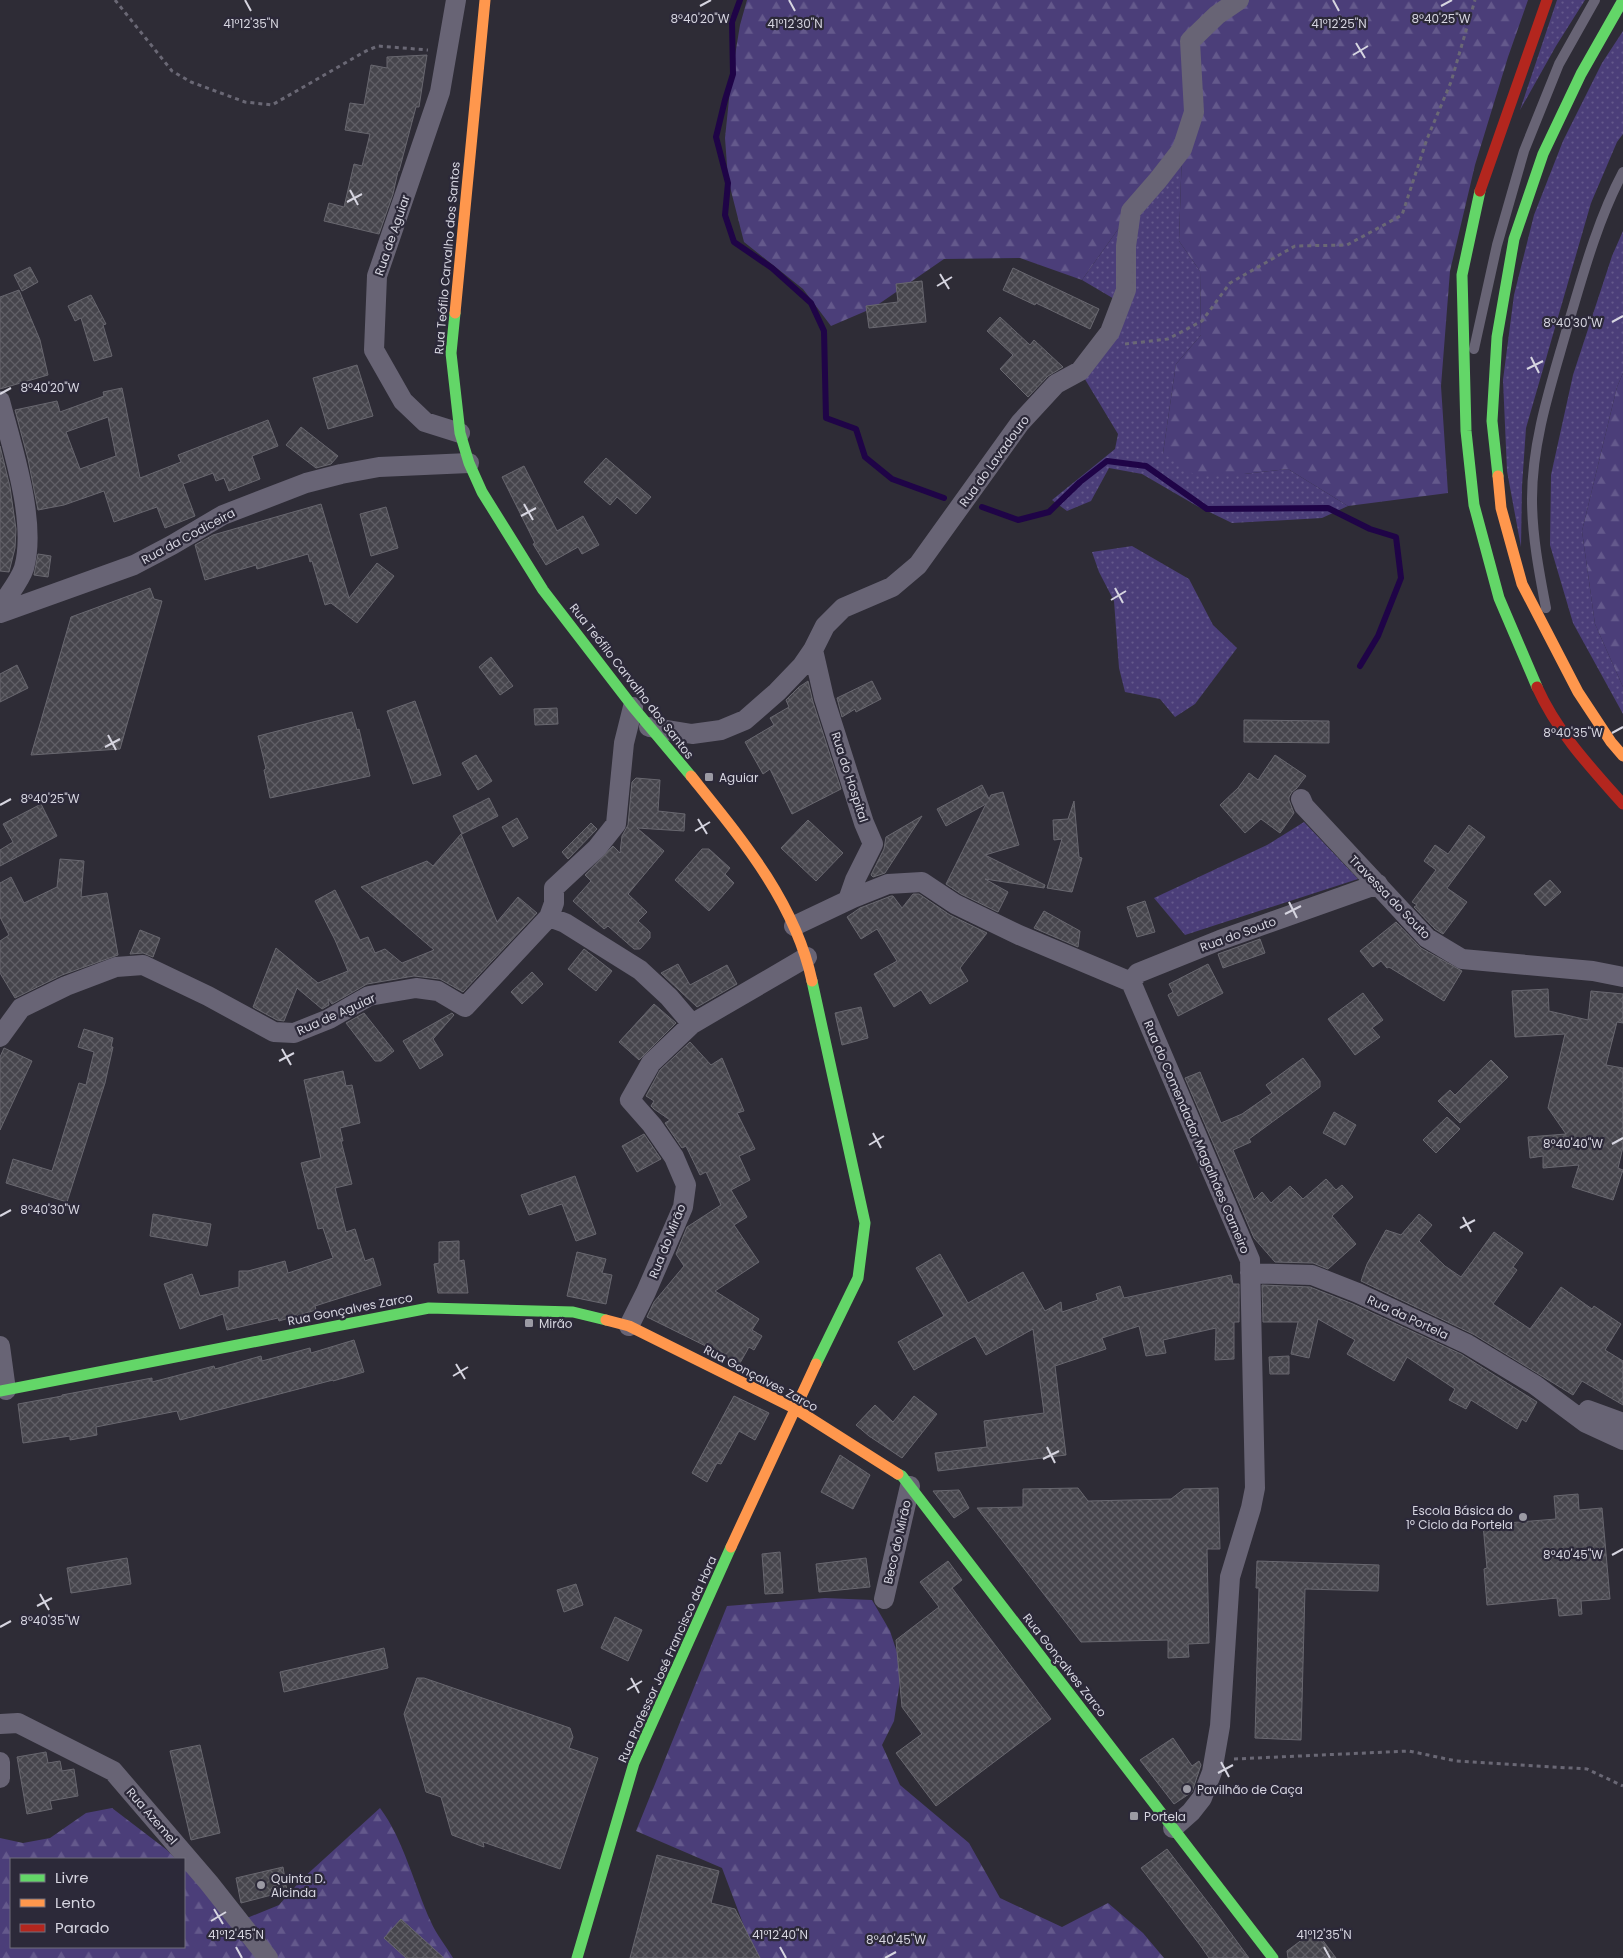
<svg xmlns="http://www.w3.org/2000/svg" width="1623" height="1958" viewBox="0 0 1623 1958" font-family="Poppins,sans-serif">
	<defs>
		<pattern id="grass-dots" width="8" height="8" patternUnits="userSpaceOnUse" patternTransform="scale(1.25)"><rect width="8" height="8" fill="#4b3e79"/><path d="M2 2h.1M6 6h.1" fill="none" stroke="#64598c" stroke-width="1.8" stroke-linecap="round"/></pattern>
		<pattern id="forest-firs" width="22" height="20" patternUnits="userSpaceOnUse" patternTransform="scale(1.25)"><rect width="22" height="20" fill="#4b3e79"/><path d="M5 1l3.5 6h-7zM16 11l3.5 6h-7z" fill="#64598c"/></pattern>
		<pattern id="building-cross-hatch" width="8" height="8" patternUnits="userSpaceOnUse" patternTransform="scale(1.25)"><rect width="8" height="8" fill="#46454c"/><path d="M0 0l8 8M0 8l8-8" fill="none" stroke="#605f66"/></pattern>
	</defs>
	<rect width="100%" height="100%" fill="#2e2c36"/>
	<!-- grass -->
	<path fill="url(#grass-dots)" d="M1557,0H1585L1556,46L1520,110Z
		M1623,31V134L1617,142L1591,203L1526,428L1522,486L1521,547L1507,471L1503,380L1514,295L1534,215L1563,141L1602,63Z
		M1182,149L1179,241L1200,271L1201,335L1176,364L1163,453L1244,474L1288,469L1348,506L1322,518L1232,523L1197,506L1142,474L1109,468L1091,501L1067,511L1052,500L1115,449L1118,434L1080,371L1121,303L1082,280L1131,211Z
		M1623,231V373L1617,387L1582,531L1595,624L1623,687V714L1573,623L1550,545L1551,475L1573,375L1612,256Z
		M1132,546L1189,579L1213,625L1237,648L1195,704L1175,717L1160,699L1125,692L1119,668L1114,601L1099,572L1092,552Z
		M1304,822L1358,879L1185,935L1154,898L1267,845Z"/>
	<!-- forest -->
	<path fill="url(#forest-firs)" d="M747,0H1528L1508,57L1475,165L1450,271L1441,386L1448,493L1348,506L1288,469L1244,474L1196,476L1163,453L1176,364L1201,335L1200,271L1179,241L1182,150L1131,211L1082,280L1020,258L944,259L873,308L831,326L803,289L744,242L728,179L725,138L731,80L740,25Z
		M1623,373V687L1595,624L1582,531L1617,387Z
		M825,1598L872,1600L890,1631L902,1668L894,1721L882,1745L900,1785L969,1843L1000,1898L1062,1927L1108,1903L1143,1933L1164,1958H756L722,1868L636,1831L727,1606Z
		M112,1808L167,1850L176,1859H11V1947H184V1868L247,1918L279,1905L302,1879L380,1808C404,1840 414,1885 431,1922C436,1934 446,1946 453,1958H0V1838L23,1843L50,1838L86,1813Z"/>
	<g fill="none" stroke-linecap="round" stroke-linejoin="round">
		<!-- stream -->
		<path stroke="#1f0447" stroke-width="6" d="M740,0L732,22L733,74L725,100L716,137L728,183L725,215L734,242L772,268L811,303L824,331L826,418L856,429L865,457L892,479L944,498
			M982,507L1018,520L1049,512L1080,482L1107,461L1146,466L1207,509L1328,508L1370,529L1396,537L1401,578L1378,636L1360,666"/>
	</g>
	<!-- building -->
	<path fill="url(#building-cross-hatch)" stroke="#68676f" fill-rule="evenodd" d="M427,55L419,107H416L399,171H398L393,194L379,234L324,221L329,203L344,207L354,164L362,166L370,134L345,130L350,103L364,105L371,65L387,68V57Z
		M30,267L38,282L22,291L14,275Z
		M1013,268L1099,309L1090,329L1036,303L1035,305L1003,290Z
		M922,281L926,322L869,328L866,306L898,302L896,284Z
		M19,290L40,340L48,375L0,389V297Z
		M91,295L106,324L103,325L112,356L94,361L81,318L75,321L68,306Z
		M1000,317L1030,345L1034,340L1063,367L1048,376L1028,397L1000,369L1013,355L987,331Z
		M357,365L373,416L328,429L313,378Z
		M122,388L140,478L181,462L178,455L268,420L278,446L252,456L260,479L229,491L224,478L216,481L213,473L183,484L195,516L165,528L157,507L114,522L104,491L64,505L38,510L28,459L15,410L57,401L60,412L104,396L103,392ZM108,417L116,456L80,469L66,432Z
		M301,427L338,456L331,464L316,468L286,445Z
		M0,446L10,487L16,529L15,548L9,572L0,571Z
		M606,458L651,497L636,514L617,497L610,505L584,482Z
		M524,466L557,531L583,516L599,545L582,554L578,547L546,565L533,544L535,543L502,477Z
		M321,504L349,598L377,563L394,576L357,623L331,603L325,605L312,561L310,562L308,554L257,569L256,565L205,580L195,545L213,535Z
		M386,507L398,548L371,556L360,514Z
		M38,554L51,556L48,577L34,575Z
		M150,588L154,599L162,601L120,749L31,755L71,617Z
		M491,657L513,686L500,695L479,667Z
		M17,665L28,688L0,702V674Z
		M808,681L813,702L841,789L792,814L770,769L763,774L745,742L774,725L770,718L789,707L786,700L799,687Z
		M872,681L881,699L856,712L855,709L842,717L837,698Z
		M415,701L441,775L413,784L387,711Z
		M557,708L558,724L535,725L534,709Z
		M352,712L357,730L359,729L370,776L270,798L264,770L266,769L258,736Z
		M1244,720L1329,721V743L1244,742Z
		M476,755L492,781L478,790L462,763Z
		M1275,755L1306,776L1297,788L1292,792L1289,797V800L1294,813L1280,833L1261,819L1245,833L1220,805L1238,788L1249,773L1258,780Z
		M636,778L660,780L658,811L685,814L684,831L637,828L664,851L628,894L647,912L638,921L650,932V938L640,949H634L608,926L604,929L573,901L591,881L585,875L613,846L620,853L622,836L628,825L632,782Z
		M982,785L989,799L991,795L1003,792L1019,845L985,855L1045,885L1044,888L985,879L1008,892L998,912L961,894L946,884L986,804L946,826L937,809Z
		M489,798L498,816L462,834L453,816Z
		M1074,801L1079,857L1082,858L1072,892L1047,888L1062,839L1054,840L1053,820L1068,819Z
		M41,804L57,836L0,866V850L13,842L3,824Z
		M922,816L885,873L873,877L871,875L884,849L886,837Z
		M517,818L528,838L513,847L502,827Z
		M808,820L843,853L816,881L781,848Z
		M591,823L597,829L568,859L562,852Z
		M1469,825L1485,837L1447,888L1467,902L1443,934L1435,929L1414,907L1417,905L1412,902L1436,870L1424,861L1435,845L1448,854Z
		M461,834L497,922L518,897L537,913L463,992L440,979L414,976L367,984L332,1004L328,999L329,1005L322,1009L297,988L284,1021L277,1020L253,1007L276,948L318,983L348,971L335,940L315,901L335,890L360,940L368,937L375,953L385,949L402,963L434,950L361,887L427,861L433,866Z
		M702,849H709L730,868L725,874L734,883L709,911L675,880Z
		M60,859L84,861L81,897L107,893L118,955L62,975L15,998L0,973V941L9,935L0,917V883L11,877L24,903L57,887Z
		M1550,880L1561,892L1545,906L1534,894Z
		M913,894H919L950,915L987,933L960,968L968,981L930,1004L921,990L894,1007L874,974L897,961L877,929L861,939L847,917L860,908L891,896H893L902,908Z
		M1145,901L1155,932L1137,937L1127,907Z
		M1044,911L1080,931L1078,947L1034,928Z
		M1396,922L1421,948L1462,971L1444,1001L1389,967L1387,968L1381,961L1373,967L1360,951Z
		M140,930L160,938L153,957L143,953L130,954Z
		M1260,939L1265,953L1223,968L1218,954Z
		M584,949L612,971L596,991L568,969Z
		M678,964L690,985L727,965L737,984L697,1007L661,973Z
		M1208,964L1223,993L1178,1016L1168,995L1173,992L1169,984Z
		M532,972L543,984L522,1004L511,992Z
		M1548,989L1549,1011L1588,1020L1591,991L1623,994V1023L1617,1022L1606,1065L1623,1068V1147L1618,1168L1623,1170L1613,1200L1572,1187L1579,1165L1543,1168V1156L1530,1158L1528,1137L1566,1134L1548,1108L1565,1034L1515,1037L1512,991Z
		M1363,993L1383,1020L1372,1028L1380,1037L1355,1055L1328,1019Z
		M654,1004L676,1023L639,1060L619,1042Z
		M861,1007L868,1038L842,1045L835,1013Z
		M364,1013L394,1051L381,1061H375L346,1023Z
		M452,1013L454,1015L433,1039L443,1055L420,1069L403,1041Z
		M84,1029L113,1038L111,1047H113L105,1083L67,1202L6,1183L13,1159L52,1171L79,1083L86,1085L94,1052L78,1047Z
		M690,1042L711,1065L722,1058L744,1111L737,1113L755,1149L739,1156L750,1180L731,1190L747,1217L734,1225L759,1262L715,1291L759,1319L752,1330L762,1336L754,1350L749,1347L740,1363L647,1317L654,1302L684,1266L676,1254L687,1227L721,1205L706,1172L700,1175L686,1146L682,1148L665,1123L670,1120L654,1109L651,1106L654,1101L646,1096L660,1070Z
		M4,1048L32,1061L0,1130V1057Z
		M1303,1058L1320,1081V1087L1249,1139L1251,1142L1233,1150L1254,1200L1262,1192L1271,1203L1290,1186L1303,1199L1326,1179L1336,1190L1342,1185L1353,1197L1332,1216L1356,1244L1328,1269L1313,1263L1275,1262L1254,1238L1185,1078L1200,1072L1221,1123L1242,1114L1272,1093L1266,1085Z
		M1491,1060L1508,1077L1460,1123L1438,1101L1450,1090L1455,1095Z
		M343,1071L346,1086L352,1085L360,1123L340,1128L343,1141H341L352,1184L335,1188L346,1232L355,1229L365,1261L373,1258L381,1285L315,1306L316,1310L279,1321L278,1318L227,1330L223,1314L180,1329L164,1284L192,1274L200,1296L239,1287V1271H248L285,1261L288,1273L333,1258L323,1228L318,1229L301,1163L321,1158L304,1080Z
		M1334,1112L1356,1125L1345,1145L1323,1133Z
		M1447,1117L1460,1129L1436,1153L1423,1140Z
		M644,1134L661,1159L637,1172L622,1146Z
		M575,1176L596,1234L576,1241L562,1204L529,1215L521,1195Z
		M153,1214L211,1224L207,1246L150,1236Z
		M1419,1214L1432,1225L1419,1241L1445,1266L1461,1277L1494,1232L1523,1253L1513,1267L1517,1270L1493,1304L1530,1329L1561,1287L1592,1309L1594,1306L1621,1324L1605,1350L1623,1361V1405L1582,1381L1573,1395L1473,1334L1361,1281L1367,1264L1386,1230L1401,1235Z
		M459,1241V1261L464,1260L468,1293H438L434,1264L439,1263V1242Z
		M577,1252L606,1259L602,1273L612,1275L606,1304L567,1296Z
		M940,1254L968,1303L1023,1272L1045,1311L1061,1302L1062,1312L1098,1300L1096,1294L1120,1286L1124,1298L1231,1275L1233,1284H1239V1322H1234V1359L1215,1360L1216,1328L1163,1340L1166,1353L1146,1356L1139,1326L1102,1338L1106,1349L1055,1366L1066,1455L938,1471L935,1453L987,1447L984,1421L1044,1413L1033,1329L986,1355L975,1336L914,1370L898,1342L944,1316L916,1268Z
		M1262,1285L1310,1287L1353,1304L1461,1354L1537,1402L1526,1422L1522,1419L1517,1429L1471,1400L1466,1409L1449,1400L1455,1389L1407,1357L1394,1381L1347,1354L1355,1340L1318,1319L1309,1358L1291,1354L1298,1322H1263Z
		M354,1340L364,1372L333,1381V1380L180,1420L177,1411L96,1427L97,1435L70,1440V1436L23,1443L18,1404L62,1396V1395L152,1378V1382L214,1366L215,1369L261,1356L262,1361L310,1348L311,1353Z
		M1289,1356V1374H1270L1269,1357Z
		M734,1396L769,1413L755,1440L739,1431L721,1464L717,1463L707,1482L692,1473Z
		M914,1396L937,1414L902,1458L869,1436L856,1425L875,1405L893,1422Z
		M840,1455L870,1475L853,1509L821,1492Z
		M1078,1488L1088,1501L1171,1499L1184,1489L1218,1488L1220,1549H1207L1209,1643L1188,1644L1189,1657L1168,1658V1640L1081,1642L977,1508L1023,1507V1489Z
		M959,1490L969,1508L954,1518L933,1491Z
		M1578,1494L1579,1510L1602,1508L1610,1599L1581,1601L1582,1614L1559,1616L1557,1598L1487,1605L1484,1569L1487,1568L1483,1525L1556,1519L1554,1496Z
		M780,1552L783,1593L765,1594L762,1554Z
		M127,1558L131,1584L71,1593L67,1568Z
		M866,1558L870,1587L819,1592L816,1564Z
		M948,1561L962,1580L952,1588L1051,1719L936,1806L896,1753L922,1734L902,1707L896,1640L939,1607L920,1582Z
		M1257,1561L1379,1565L1378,1591L1305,1589L1301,1740L1255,1738L1259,1588H1256Z
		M576,1584L583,1605L564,1612L557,1590Z
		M615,1617L642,1630L628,1661L601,1648Z
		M384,1648L388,1668L284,1692L280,1672Z
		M417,1678H424L570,1728L573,1737L569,1748L598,1758L560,1869L483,1842L484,1847L452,1835L441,1797L426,1792L404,1714Z
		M1173,1738L1192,1766L1199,1761L1201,1765L1192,1792L1174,1804L1140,1760Z
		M200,1745L220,1833L191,1840L170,1751Z
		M46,1752L48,1763L60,1761L62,1771L74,1769L78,1796L50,1801L52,1809L27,1814L17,1757Z
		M1167,1849L1216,1913L1249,1958H1209L1200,1945L1141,1868Z
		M657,1855L719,1871L711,1903L735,1909L760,1958H630Z
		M283,1867L287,1891L241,1903L236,1878Z
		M401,1919L444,1958H406L384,1938Z
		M1315,1930L1336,1958H1288L1287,1951Z"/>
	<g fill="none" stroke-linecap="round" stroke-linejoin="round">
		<!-- path -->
		<path stroke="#6a6875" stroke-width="3" stroke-dasharray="4 4" stroke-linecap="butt" d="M115,0L172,71L191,82L245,102L272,105L366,51L378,46L428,50
			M1125,344L1168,339L1202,321L1230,283L1295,246L1347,245L1402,215L1427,139L1451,82L1475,0
			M1234,1759L1409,1751L1456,1761L1587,1769L1623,1786"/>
		<!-- lane -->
		<path stroke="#686475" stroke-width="10" d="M1474,349L1497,245L1524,151L1559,64L1595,0
			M1546,608C1539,572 1532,535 1532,499C1532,439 1552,382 1568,325C1583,274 1598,219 1623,172"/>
		<!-- street -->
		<path stroke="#686475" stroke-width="20" d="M456,0L440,92L377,276L374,350L403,401L425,422L460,433
			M0,401C12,447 37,522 24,568C20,581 7,596 0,608
			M0,613L134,565L172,545L223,515L306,483L341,474L379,467L469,463
			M813,650L824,698L864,823L873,844L855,880L848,900
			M649,727L692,734L721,730L745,720L777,692L802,666L813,650L825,626L843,608L892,587L918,565L1020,423L1056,384L1080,371L1110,332L1126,290V246L1131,211L1158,180L1182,149L1194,112L1190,41L1217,15L1239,0
			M1301,799L1304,806L1427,938L1462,959L1593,971L1623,977
			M549,917L565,923L640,970L669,997L692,1024
			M794,926L853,898L888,884L922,882L955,904L1019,935L1131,982L1250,1260L1255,1488L1251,1508L1230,1577L1220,1726L1212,1772L1202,1798L1191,1812L1173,1828
			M1131,982L1138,973L1220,940L1378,884
			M0,1037L21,1008L66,986L116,967L143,965L208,996L274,1032L294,1033L329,1019L369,996L416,988L438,991L465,1007L549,917L554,903V888L597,848L616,824L624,743L633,707
			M1250,1273L1312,1275L1358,1293L1467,1344L1535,1385L1586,1423L1623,1440
			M629,1326L646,1292L683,1207L686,1185L674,1157L652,1125L630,1100L651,1063L692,1024L807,957
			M0,1346L6,1390
			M1588,1410L1623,1423
			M884,1599L910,1486
			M0,1724L18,1723L113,1771L209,1883L268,1958
			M0,1762V1778"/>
		<!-- fast -->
		<path stroke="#63d668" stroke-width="11" d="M1480,191L1462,275L1466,431L1474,505L1499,598L1537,687
			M455,313L451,353L460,433L469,463L482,492L543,590L633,707L691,776
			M1498,476L1492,421L1497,337L1514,239L1543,154L1581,74L1623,0
			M812,981L865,1223L858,1278L816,1364
			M0,1391L429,1308L573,1312L606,1320
			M898,1474L902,1476L1273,1958
			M577,1958L634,1763L731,1547"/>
		<!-- slow -->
		<path stroke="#ff974d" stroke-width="11" d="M455,313L485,0
			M1498,476L1501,508L1522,584L1578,692L1611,742L1623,756
			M691,776C741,838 795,902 812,981
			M606,1320L629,1326L794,1408L898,1474
			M731,1547L816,1364"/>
		<!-- jam -->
		<path stroke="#b3261e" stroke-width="11" d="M1480,191L1547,0
			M1537,687C1557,732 1591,768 1623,804"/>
	</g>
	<!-- ticks -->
	<path fill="none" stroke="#d6d5e0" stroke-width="2" d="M245,0L251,11M789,0L795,11M1333,0L1339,11M700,6L711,0M1441,6L1452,0M1356,43L1365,58M1353,55L1368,46M350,190L358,205M347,202L362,194M940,274L949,289M937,286L952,277M1612,322L1623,316M1531,357L1539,373M1527,369L1543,361M0,394L11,388M524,504L533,520M521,516L536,508M1115,588L1123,603M1111,600L1126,591M1612,733L1623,727M108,735L116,750M105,747L120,739M0,805L11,799M698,819L707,834M695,831L710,822M1289,902L1297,918M1285,914L1301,906M282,1049L291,1065M279,1061L294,1053M873,1133L881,1148M1612,1144L1623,1138M869,1145L884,1136M0,1216L11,1210M1463,1217L1471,1232M1460,1228L1475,1220M456,1364L465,1379M453,1376L468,1367M1047,1447L1055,1463M1043,1459L1059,1451M1612,1555L1623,1549M40,1594L49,1610M37,1606L52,1598M0,1627L11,1621M631,1678L639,1693M627,1690L642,1681M1221,1762L1229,1777M1218,1773L1233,1765M214,1909L223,1924M211,1921L226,1912M236,1947L242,1958M780,1947L786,1958M1324,1947L1330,1958M885,1958L896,1952"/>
	<!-- markers -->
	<g fill="#9b9aa4" stroke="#2c2939" stroke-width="2">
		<rect x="704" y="772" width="10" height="10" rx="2.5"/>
		<rect x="524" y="1318" width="10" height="10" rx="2.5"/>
		<circle cx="1523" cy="1517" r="5"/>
		<circle cx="1187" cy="1789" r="5"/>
		<rect x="1129" y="1811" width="10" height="10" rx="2.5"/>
		<circle cx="261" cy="1885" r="5"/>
	</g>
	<g text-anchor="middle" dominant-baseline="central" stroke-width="4.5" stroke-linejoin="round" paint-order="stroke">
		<!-- street labels -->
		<g font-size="12" fill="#d6d5e0" stroke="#2c2939">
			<text transform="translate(392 235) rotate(-71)">Rua de Aguiar</text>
			<text transform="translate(447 258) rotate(-85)">Rua Teófilo Carvalho dos Santos</text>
			<text transform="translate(994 461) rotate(-54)">Rua do Lavadouro</text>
			<text transform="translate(188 536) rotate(-28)">Rua da Codiceira</text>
			<text transform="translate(632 681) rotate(52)">Rua Teófilo Carvalho dos Santos</text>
			<text transform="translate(850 777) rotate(72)">Rua do Hospital</text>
			<text transform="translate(1390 897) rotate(46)">Travessa do Souto</text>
			<text transform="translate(1238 934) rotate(-20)">Rua do Souto</text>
			<text transform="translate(336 1014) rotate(-24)">Rua de Aguiar</text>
			<text transform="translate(1197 1137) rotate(67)">Rua do Comendador Magalhães Carneiro</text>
			<text transform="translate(667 1241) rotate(-68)">Rua do Mirão</text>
			<text transform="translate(350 1309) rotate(-11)">Rua Gonçalves Zarco</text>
			<text transform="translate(1408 1317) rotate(25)">Rua da Portela</text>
			<text transform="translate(761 1378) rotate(28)">Rua Gonçalves Zarco</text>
			<text transform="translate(897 1542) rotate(-77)">Beco do Mirão</text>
			<text transform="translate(667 1659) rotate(-66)">Rua Professor José Francisco da Hora</text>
			<text transform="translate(1065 1665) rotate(52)">Rua Gonçalves Zarco</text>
			<text transform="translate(152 1816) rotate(49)">Rua Azemel</text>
		</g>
		<!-- poi labels -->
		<g font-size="12" fill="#d6d5e0" stroke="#2c2939" text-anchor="start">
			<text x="719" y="777">Aguiar</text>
			<text x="539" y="1323">Mirão</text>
			<text x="1513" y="1510" text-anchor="end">Escola Básica do<tspan x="1513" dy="14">1º Ciclo da Portela</tspan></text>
			<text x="1197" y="1789">Pavilhão de Caça</text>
			<text x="1144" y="1816">Portela</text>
			<text x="271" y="1878">Quinta D.<tspan x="271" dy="14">Alcinda</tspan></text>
		</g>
	</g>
	<g font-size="12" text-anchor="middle" fill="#d6d5e0" stroke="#2c2939" stroke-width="4.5" stroke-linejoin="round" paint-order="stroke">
		<text x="1441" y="23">8°40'25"W</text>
		<text x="700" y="23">8°40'20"W</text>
		<text x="251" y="28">41°12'35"N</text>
		<text x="795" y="28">41°12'30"N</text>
		<text x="1339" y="28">41°12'25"N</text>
		<text x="1573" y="327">8°40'30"W</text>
		<text x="50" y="392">8°40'20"W</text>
		<text x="1573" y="737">8°40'35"W</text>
		<text x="50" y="803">8°40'25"W</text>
		<text x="1573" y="1148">8°40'40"W</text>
		<text x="50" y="1214">8°40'30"W</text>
		<text x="1573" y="1559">8°40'45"W</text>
		<text x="50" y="1625">8°40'35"W</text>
		<text x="236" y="1939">41°12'45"N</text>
		<text x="780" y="1939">41°12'40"N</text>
		<text x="1324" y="1939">41°12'35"N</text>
		<text x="896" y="1944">8°40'45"W</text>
	</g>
	<!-- legend -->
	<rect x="10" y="1858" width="175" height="90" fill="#2c2939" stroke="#706e7c"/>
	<rect x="20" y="1874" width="25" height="8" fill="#63d668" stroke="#706e7c"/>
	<text x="55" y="1883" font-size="15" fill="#d6d5e0">Livre</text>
	<rect x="20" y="1899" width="25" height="8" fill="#ff974d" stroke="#706e7c"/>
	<text x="55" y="1908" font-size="15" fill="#d6d5e0">Lento</text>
	<rect x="20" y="1924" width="25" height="8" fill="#b3261e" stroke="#706e7c"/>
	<text x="55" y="1933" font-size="15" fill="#d6d5e0">Parado</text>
</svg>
